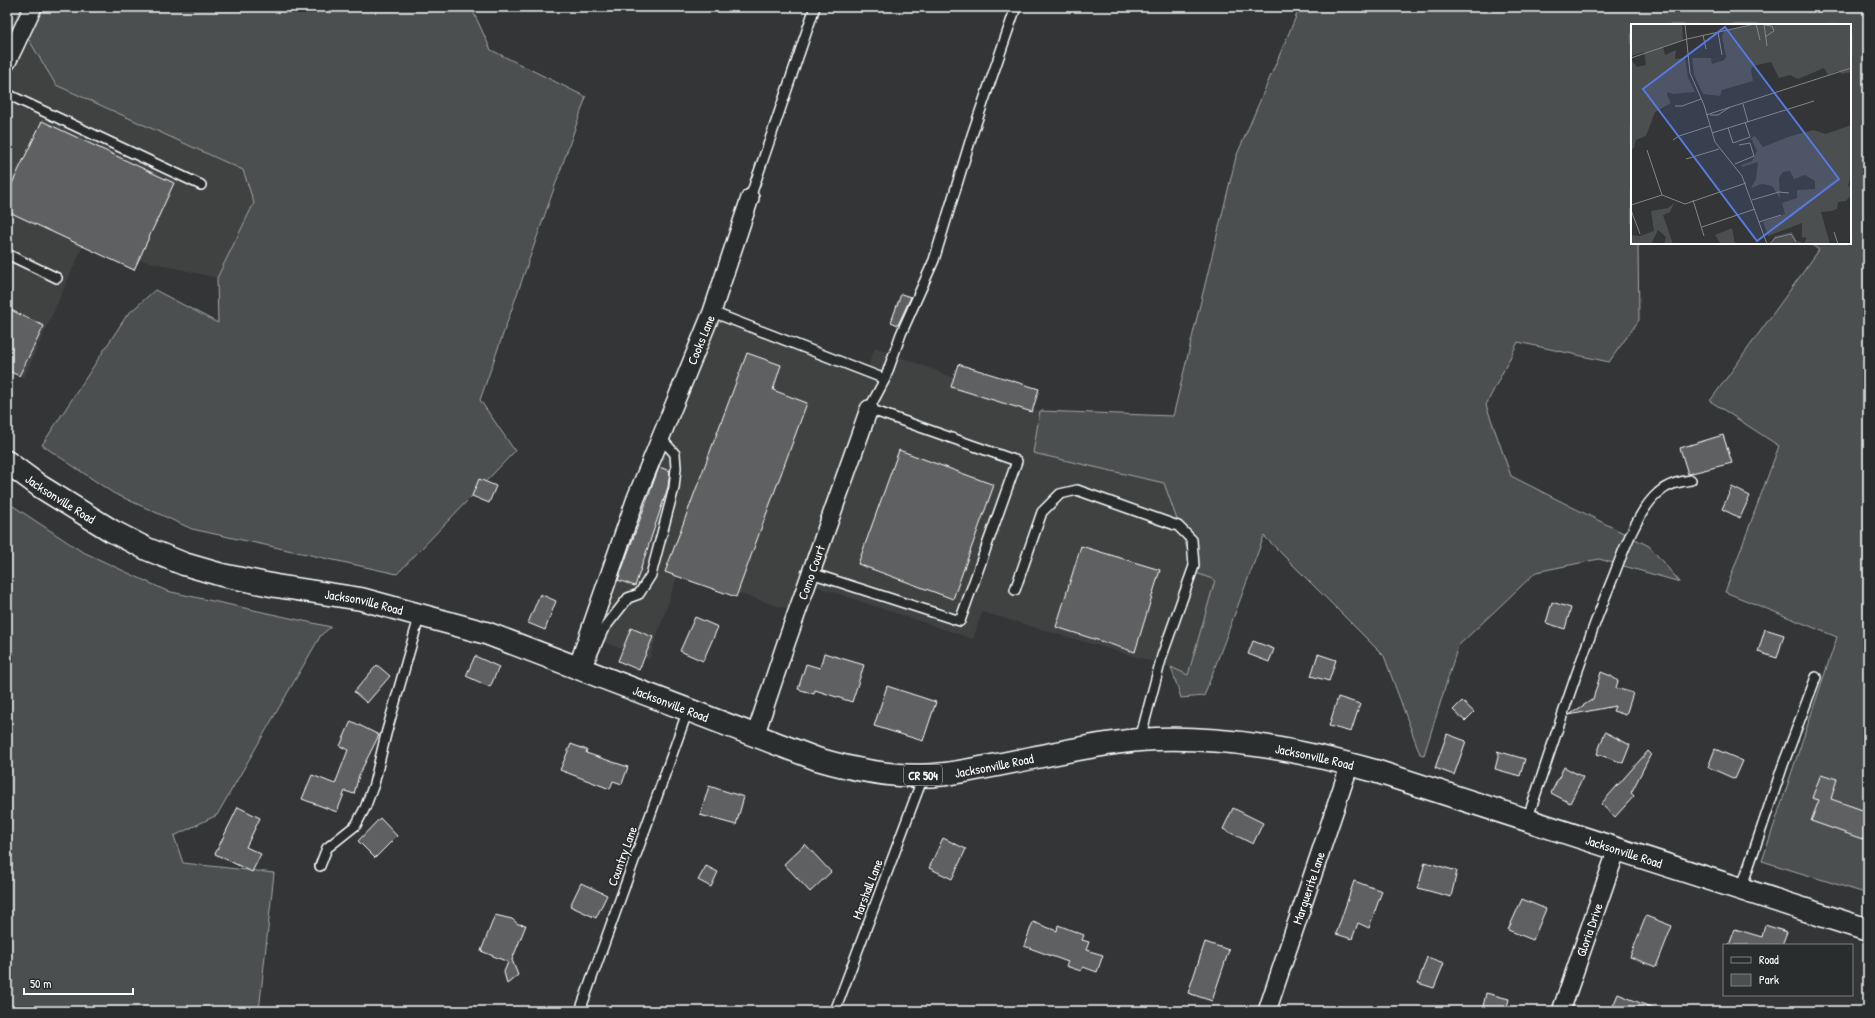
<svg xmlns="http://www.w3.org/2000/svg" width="1875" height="1018" viewBox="0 0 1875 1018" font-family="'Patrick Hand',sans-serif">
	<rect width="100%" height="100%" fill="#333536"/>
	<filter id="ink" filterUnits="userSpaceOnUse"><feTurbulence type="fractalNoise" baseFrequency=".025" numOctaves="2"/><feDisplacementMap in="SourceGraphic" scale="8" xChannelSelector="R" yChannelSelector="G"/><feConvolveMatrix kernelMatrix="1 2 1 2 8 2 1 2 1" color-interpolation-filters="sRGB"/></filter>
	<g filter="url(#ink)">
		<!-- built -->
		<path fill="#404243" d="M7,7H9L56,85L243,170L254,203L217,278L83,246L24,378L7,370Z
			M701,308L868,367L875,347L1040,411L1033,452L1164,483L1196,573L1215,579L1188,675L1171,667L982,612L973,639L809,584L800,613L678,574L649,659L585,635L622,521Z"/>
		<!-- green -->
		<path fill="#4c4f50" stroke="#a6a7a8" d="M34,7H474L473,11L491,50L586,97L480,400L515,451L397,574L192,529L113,493L42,445L127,315L155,290L218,323L217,278L254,203L243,170L56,85L23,30Z
			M1300,7H1868V894L1762,861L1837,637L1725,592L1779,446L1710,401L1819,250L1809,243H1850V25H1632V243H1645L1638,246L1639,320L1609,362L1518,342L1486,405L1511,476L1649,546L1680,582L1599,559L1536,572L1458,646L1424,755L1420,754L1384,656L1264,536L1204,696L1181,698L1171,667L1188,675L1215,580L1196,573L1164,483L1033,453L1040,411L1173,416L1236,157Z
			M7,502L81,551L167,591L331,627L321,635L217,815L174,836L183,863L274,873L259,1011H7Z"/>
		<!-- building -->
		<path fill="#5f6162" stroke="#fff" d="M42,121L174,183L134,270L7,211V194Z
			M901,294L911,297L898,325L891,322Z
			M7,308L44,326L19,376L7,370Z
			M747,353L781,365L773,390L807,403L736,597L665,572Z
			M958,364L1039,389L1032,412L951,387Z
			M1723,435L1732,463L1688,474L1680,448Z
			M899,450L994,485L953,599L858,564Z
			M659,467L670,471L668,487L635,586L618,580Z
			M479,479L496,486L489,503L472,496Z
			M1732,487L1750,496L1740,518L1722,509Z
			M1081,546L1160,570L1135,652L1056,627Z
			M540,594L556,601L545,630L528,623Z
			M1552,602L1571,608L1565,629L1546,623Z
			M695,617L718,627L703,661L680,651Z
			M631,628L653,637L639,670L618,661Z
			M1765,629L1784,635L1777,658L1758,652Z
			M1253,641L1274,649L1269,662L1248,654Z
			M824,653L864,665L852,702L815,690L814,694L798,689L806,664L820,668Z
			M1318,654L1336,660L1329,681L1311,676Z
			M475,656L499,667L490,687L466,676Z
			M377,665L390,676L367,703L354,692Z
			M1601,672L1611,676L1618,681L1616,688L1633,693L1626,715L1613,711L1615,706L1569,715L1593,699Z
			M887,686L936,702L923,741L874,726Z
			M1338,697L1360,704L1351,732L1329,726Z
			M1462,701L1474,712L1465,721L1453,710Z
			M351,721L379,735L359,775L354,794L345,791L337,812L302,799L312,775L335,784L348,750L340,746Z
			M1605,732L1630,745L1623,763L1597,754Z
			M1447,734L1466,741L1454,775L1435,768Z
			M571,744L587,750L586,753L628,767L622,784L613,781L610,789L560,770Z
			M1715,749L1743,761L1735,779L1708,767Z
			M1497,751L1525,759L1520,776L1495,769L1499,753Z
			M1648,751L1651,754L1631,793L1634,796L1615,817L1601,804Z
			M1564,767L1583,777L1570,803L1551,793Z
			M1821,774L1837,779L1831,799L1868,812V841L1811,821L1819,800L1812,798Z
			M709,786L744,797L736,825L700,815Z
			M238,807L260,818L246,847L261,854L252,872L215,854Z
			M1233,808L1263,823L1253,844L1223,829Z
			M380,818L397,836L375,858L358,841Z
			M943,838L966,849L952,879L929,868Z
			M805,844L831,872L810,892L784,864Z
			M1425,862L1457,871L1451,897L1418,888Z
			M706,866L718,872L711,887L698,880Z
			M1354,881L1382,891L1369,928L1358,923L1352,939L1336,934Z
			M581,883L607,895L596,918L570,906Z
			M1522,899L1546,909L1533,940L1508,930Z
			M495,915L512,919L518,924L526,925L512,960L518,975L507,984L504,972L508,962L481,951Z
			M1646,916L1672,926L1656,967L1630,957Z
			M1033,922L1057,931L1058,925L1084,935L1082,940L1089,942L1086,950L1103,955L1097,972L1083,967L1081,971L1066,966L1068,962L1024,946Z
			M1765,925L1787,932L1782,945H1729L1735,929L1762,937Z
			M1205,942L1229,950L1212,1001L1188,993Z
			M1427,957L1444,963L1434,988L1418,983Z
			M1486,993L1509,999L1506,1011H1482Z
			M1618,994L1658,1010V1011H1611Z"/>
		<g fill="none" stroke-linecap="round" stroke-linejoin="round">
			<defs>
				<path id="lane" d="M7,94L201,185
					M750,198L815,7
					M7,254L57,278
					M712,312L885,379
					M811,573L960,621L1017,461L869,409L885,379L901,334L934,260L972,135L1016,7
					M1015,590L1042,512L1060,494L1077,490L1178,526L1192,540L1194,566L1162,656L1140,739
					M585,671L603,630L628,598L639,594L651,575L674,488L676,468L675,454L660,437
					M1527,820C1555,738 1581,655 1614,575C1623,551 1639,509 1658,493C1668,484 1678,482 1691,480
					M320,866L327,848L356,825L365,808L374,784L386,734L420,614
					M1741,889L1783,765L1816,677
					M580,1011L688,710
					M835,1011L923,777"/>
				<g id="street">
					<path d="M7,62L33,7"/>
					<path id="s1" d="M577,668L636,498L712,312L750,198"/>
					<path id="s2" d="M755,736L785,646L869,409"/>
					<path id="s3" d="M1267,1011L1350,764"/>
					<path id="s4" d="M1561,1011L1617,849"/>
				</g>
				<g id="primary">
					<path id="s5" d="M7,462L41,487L112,531L147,549L184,564L222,575L276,586L361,599L486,633L817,759C858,771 903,780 946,774C1010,765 1074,746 1139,740C1219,734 1299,750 1375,771L1868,930"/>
				</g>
			</defs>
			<!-- lane casing -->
			<use href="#lane" stroke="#fff" stroke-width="12"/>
			<!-- street casing -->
			<use href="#street" stroke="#fff" stroke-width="20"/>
			<!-- primary casing -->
			<use href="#primary" stroke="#fff" stroke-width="25"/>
			<!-- lane -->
			<use href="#lane" stroke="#2a2d2e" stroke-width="9"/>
			<!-- street -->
			<use href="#street" stroke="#2a2d2e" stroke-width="17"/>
			<!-- primary -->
			<use href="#primary" stroke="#2a2d2e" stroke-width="22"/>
		</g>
	</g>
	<g text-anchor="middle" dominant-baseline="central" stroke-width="3.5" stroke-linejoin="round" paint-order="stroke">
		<!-- shield labels -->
		<rect fill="#2a2d2e" stroke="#bfc0c0" stroke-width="1" x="904" y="765" width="38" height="20" rx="3"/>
		<g font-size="12" font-weight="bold" fill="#fff">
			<text x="923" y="775">CR 504</text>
		</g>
		<!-- street labels -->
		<g font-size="13" fill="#fff" stroke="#2a2d2e">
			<text stroke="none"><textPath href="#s1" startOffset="351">Cooks Lane</textPath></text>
			<text stroke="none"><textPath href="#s5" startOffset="65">Jacksonville Road</textPath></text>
			<text stroke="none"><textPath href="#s2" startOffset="173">Como Court</textPath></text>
			<text stroke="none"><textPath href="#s5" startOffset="389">Jacksonville Road</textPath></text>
			<text stroke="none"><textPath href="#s5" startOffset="713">Jacksonville Road</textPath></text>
			<text stroke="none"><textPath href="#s5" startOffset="1373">Jacksonville Road</textPath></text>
			<text stroke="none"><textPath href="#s5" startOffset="1049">Jacksonville Road</textPath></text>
			<text stroke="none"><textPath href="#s5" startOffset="1697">Jacksonville Road</textPath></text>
			<text transform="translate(622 856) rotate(-70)">Country Lane</text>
			<text stroke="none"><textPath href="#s3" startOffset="130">Marguerite Lane</textPath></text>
			<text transform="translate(867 889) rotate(-69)">Marshall Lane</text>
			<text stroke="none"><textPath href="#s4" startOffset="86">Gloria Drive</textPath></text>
		</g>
	</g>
	<!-- overview -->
	<g transform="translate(1631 24)">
		<rect width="220" height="220" fill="#333536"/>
		<path d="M0,0H51L52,16L32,23L34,31L45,26L44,35L54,34L57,53L64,68L42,70L37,68L36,71L40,79L24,88L15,112L5,116L3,124L0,126V35L6,43L15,41L13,28L0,32ZM125,0H220V48L211,50L207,47L197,51L193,44L167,55L159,51L148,54L140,38L122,42L120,46L122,57L91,66L89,72L72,70L63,51L61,34H80L81,40L93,36L95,33L91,13L93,7ZM220,101V151L217,162L220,163V171L215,177L207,178L206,185L201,187L190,188L199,220H139L144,212L161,208L166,217L173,219L176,214L171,213V199L137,212L132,198L154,190L151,179L166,174V166L184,165V157L174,151L163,155L159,147L152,148L148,154L149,174L141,162L131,160L120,164L125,155L127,138L111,143L110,141L121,137L126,127L120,114L124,112L132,123L157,113L182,106L195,110ZM43,179L39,188L32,191L42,220H33L35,213L27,206L20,220H0V211L9,212L23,207L20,187L37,184ZM101,204L104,220H90L84,211Z" fill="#4c4f50"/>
		<path fill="none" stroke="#858686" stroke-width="1" d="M54,0L59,49L73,81L84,118L111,152L136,220M125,0L129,16M133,0L136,22M133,1L141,2L143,7L134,13M87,8L91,31M72,11L75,25M0,34L56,15L124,0M112,80L117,98M44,82H51L70,75M75,91L220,44M79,91H87L99,83M97,104L102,119L119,113L114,98M81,109L183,77M42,116L48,112L79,102M16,126L31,171M55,135L88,125M104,140L123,132L119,119L108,121M62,176L73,212M121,176L148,168L158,169M0,181L31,171L54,180L115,159M0,186L9,210M128,198L150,191M71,203L124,185M203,208L207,220M139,220L144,214L160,210L165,218"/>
		<path fill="#567ae2" fill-opacity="0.15" stroke="#567ae2" stroke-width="2" d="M94,3L208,155L126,217L12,65Z"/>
		<rect width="220" height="220" fill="none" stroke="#fff" stroke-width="2"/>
	</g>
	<!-- margin -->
	<rect width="1875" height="1018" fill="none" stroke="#2a2d2e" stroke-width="24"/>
	<rect x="12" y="12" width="1851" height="994" fill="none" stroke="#fff" stroke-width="1.5" filter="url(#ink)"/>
	<!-- legend -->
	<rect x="1723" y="944" width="130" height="52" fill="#2a2d2e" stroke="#7f8182"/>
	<rect x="1731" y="957" width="20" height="6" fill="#2a2d2e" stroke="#7f8182"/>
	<text x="1759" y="964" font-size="12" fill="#ffffff">Road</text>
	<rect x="1731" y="974" width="20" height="12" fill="#4c4f50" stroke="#7f8182"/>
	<text x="1759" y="984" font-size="12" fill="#ffffff">Park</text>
	<!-- scale -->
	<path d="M24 988v6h109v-6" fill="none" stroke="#ffffff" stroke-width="2"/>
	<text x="30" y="988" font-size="12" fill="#ffffff" stroke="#2a2d2e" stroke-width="3" paint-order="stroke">50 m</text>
</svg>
